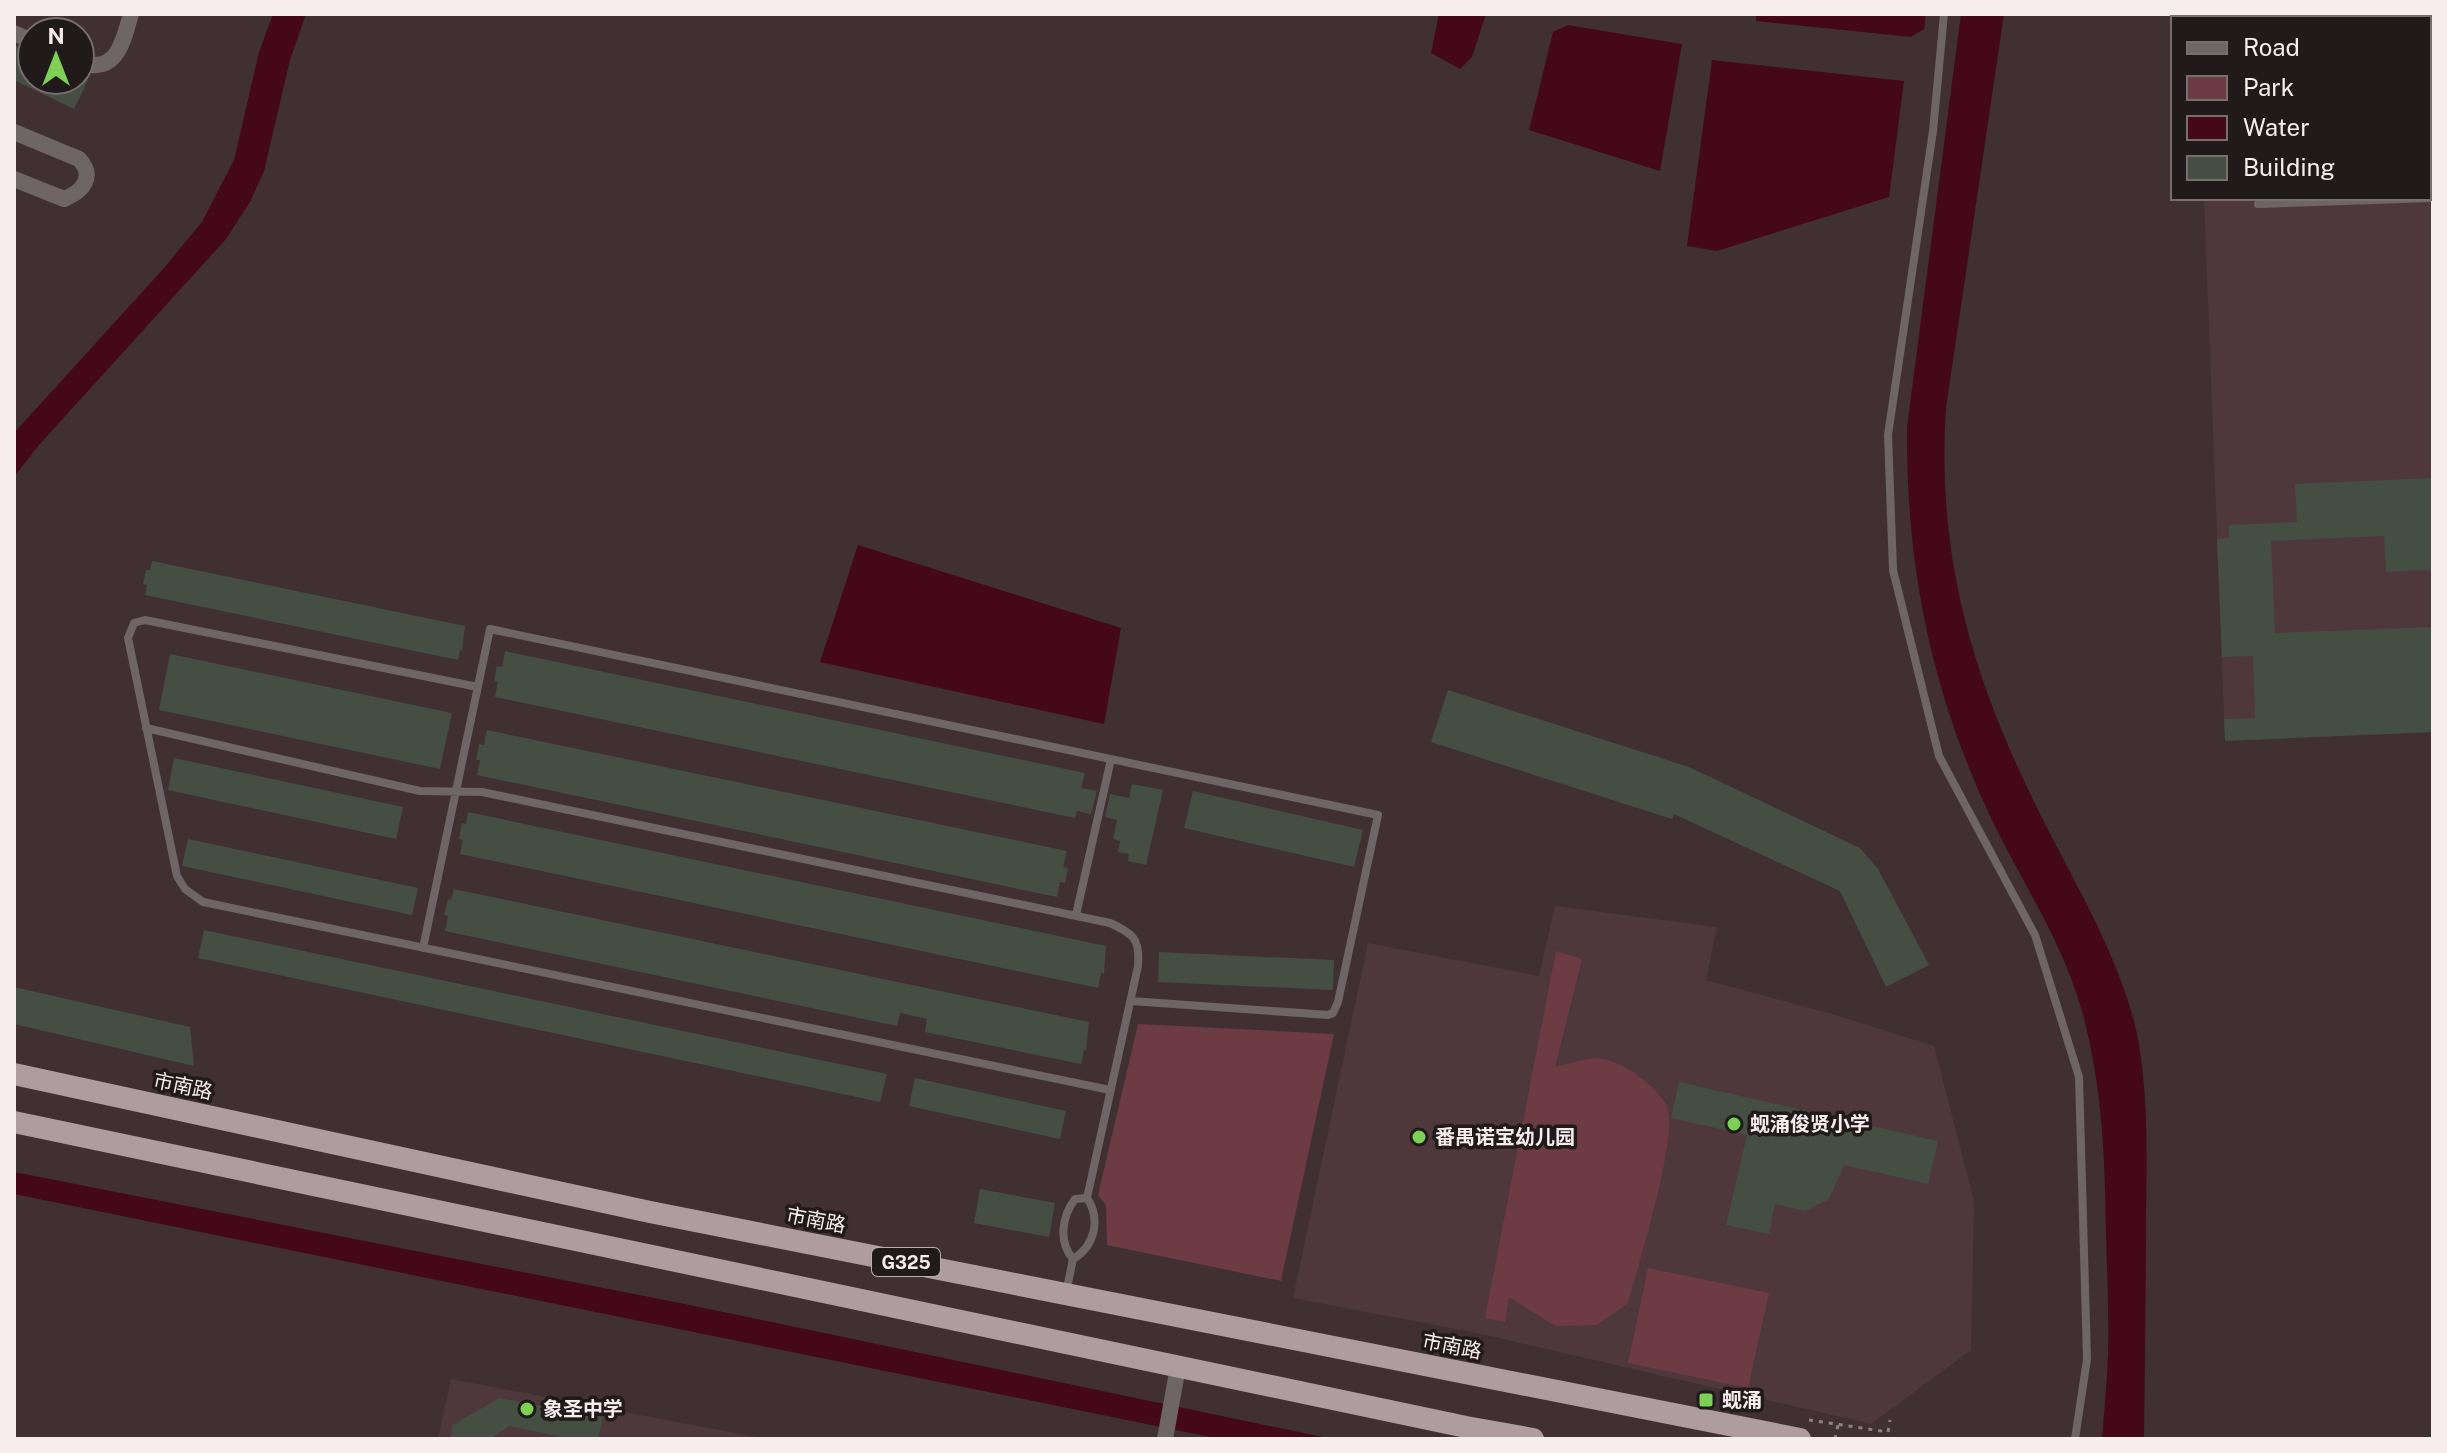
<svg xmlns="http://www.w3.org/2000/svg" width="2447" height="1453" viewBox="0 0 2447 1453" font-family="'Public Sans','Noto Sans SC',sans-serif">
	<rect width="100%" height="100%" fill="#403032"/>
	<!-- built -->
	<path fill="#4f383b" d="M2197,14H2433V732L2225,741L2204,198H2429V18H2197Z
		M1555,906L1717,927L1706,980L1832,1014L1934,1046L1974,1201L1971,1350L1871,1424L1477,1333L1293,1298L1368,943L1539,976Z
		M451,1379L767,1439H438Z"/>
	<!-- green -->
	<path fill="#6d3b43" d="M1556,951L1582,959L1555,1067C1593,1058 1600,1051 1636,1074C1646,1081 1660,1094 1666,1104C1681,1131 1637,1268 1628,1303L1597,1325L1555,1326L1509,1297L1505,1322L1485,1318Z
		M1138,1024L1334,1034L1281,1281L1107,1245L1106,1205L1098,1195Z
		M1648,1268L1769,1293L1748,1388L1628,1363Z"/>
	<!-- water -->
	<path fill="#450819" d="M273,14H306L290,60L264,171L250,202L226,239L39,445L14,477V433L164,268L202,222L234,160L259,52Z
		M1439,14H1486L1472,57L1460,69L1431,53Z
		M1756,14H1926L1924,29L1911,37L1756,21Z
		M1961,14H2004L1946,408C1937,547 1968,663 2027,787C2063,864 2110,936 2133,1017C2149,1077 2147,1154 2146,1216C2146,1290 2145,1365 2144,1439H2102C2104,1411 2107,1383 2108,1354C2109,1314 2107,1273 2106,1233C2105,1158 2102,1084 2082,1011C2061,936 2016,874 1984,803C1929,680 1906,562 1907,427Z
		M1568,25L1682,44L1660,171L1529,130L1553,32Z
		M1712,60L1904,81L1889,197L1717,251L1687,246Z
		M858,545L1121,628L1104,724L820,662Z
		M14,1172L680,1303L1332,1439H1220L14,1194Z"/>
	<!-- building -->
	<path fill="#454e42" d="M14,45L32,52V80H88L74,109L14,80Z
		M2433,478V570L2386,572L2384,536L2271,541L2275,633L2433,627V732L2225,741L2224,719L2255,718L2253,656L2222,657L2217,539L2229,538V525L2297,522L2295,484Z
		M152,561L465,626L462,651L460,650L458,660L145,595L147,585L143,584L146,570H150Z
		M505,651L1085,773L1081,788L1097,791L1091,814L1077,811L1075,818L495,697L498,682L494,681L497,666L502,667Z
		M170,654L452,713L440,769L159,710Z
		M1448,690L1689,767L1860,848L1878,869L1929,965L1886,987L1840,891L1674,814L1672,819L1431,742Z
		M487,730L1067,851L1063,867L1068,868L1065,883L1060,882L1057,897L477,775L480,760H476L479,744L484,745Z
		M174,758L403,807L396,839L168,790Z
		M1132,784L1163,790L1146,865L1128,861L1129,854L1118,852L1120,841L1113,839L1117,820L1105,817L1110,794L1129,798Z
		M1193,791L1363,830L1354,867L1184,828Z
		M468,812L1106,946L1104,974L1101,973L1098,988L460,854L463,840L459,839L462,823L466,824Z
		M188,839L418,888L412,915L182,866Z
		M454,889L1089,1022L1086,1050H1084L1081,1064L925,1032L927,1019L900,1013L897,1026L445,931L448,916L444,915L448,899L451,900Z
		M204,930L887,1074L880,1102L198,958Z
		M1159,952L1334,960L1333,990L1158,982Z
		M14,987L190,1027L194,1066L14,1024Z
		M915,1078L1066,1111L1060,1139L909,1106Z
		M1679,1082L1938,1141L1928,1184L1844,1165L1829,1199L1805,1211L1775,1204L1769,1234L1726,1225L1747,1135L1671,1118Z
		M980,1189L1055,1203L1049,1237L974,1223Z
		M499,1398L603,1417L598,1439H572L510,1426L490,1439H450L453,1425Z"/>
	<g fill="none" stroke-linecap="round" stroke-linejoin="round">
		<!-- path -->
		<path stroke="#8f8183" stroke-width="3" stroke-dasharray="4 6" stroke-linecap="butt" d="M1809,1420L1888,1432L1890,1420
			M1835,1439L1838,1425"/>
		<!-- service -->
		<path stroke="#6d6566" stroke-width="8" d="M1944,14L1933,131L1888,435L1893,570L1939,756L2035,935L2079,1077L2087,1359L2075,1439
			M2258,204L2433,198
			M478,687L145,620L134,623L128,638L177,876L185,889L203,902L1110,1090
			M146,728L420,791L482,792L1110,923C1134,934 1140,939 1138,966L1087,1198
			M1076,915L1111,759
			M423,948L490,629L1378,815L1338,1002L1333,1013L1328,1015L1131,1001
			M1087,1198C1101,1219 1095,1246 1073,1259C1058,1242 1062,1216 1075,1199Z
			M1066,1293L1073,1259"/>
		<!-- minor -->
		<path stroke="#6d6566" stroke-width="16" d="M14,33L32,41
			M80,62C117,76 123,41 131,14
			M14,132L79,159C95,176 84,191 64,199L14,179
			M1165,1439L1178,1367"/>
		<!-- trunk -->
		<path stroke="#ae9c9e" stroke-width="22" d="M14,1074L650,1212L1800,1439
			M14,1122L1466,1427L1533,1439"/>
	</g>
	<!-- markers -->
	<g fill="#7cd155" stroke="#211a1b" stroke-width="3">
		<circle cx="1734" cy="1124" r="8"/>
		<circle cx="1419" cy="1137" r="8"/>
		<rect x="1698" y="1392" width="16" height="16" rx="4"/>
		<circle cx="527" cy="1409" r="8"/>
	</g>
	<g text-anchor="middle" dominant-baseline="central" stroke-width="7" stroke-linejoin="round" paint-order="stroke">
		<!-- shield labels -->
		<rect fill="#211a1b" stroke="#b7aeaf" stroke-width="2" x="872" y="1248" width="68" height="28" rx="6"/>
		<g font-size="18" font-weight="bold" fill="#f7edee">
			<text x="906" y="1262">G325</text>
		</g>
		<!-- street labels -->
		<g font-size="20" fill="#f7edee" stroke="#211a1b">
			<text transform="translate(183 1086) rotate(12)">市南路</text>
			<text transform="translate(816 1220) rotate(11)">市南路</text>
			<text transform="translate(1452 1346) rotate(11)">市南路</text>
		</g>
		<!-- poi labels -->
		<g font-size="20" font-weight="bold" fill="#f7edee" stroke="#211a1b" text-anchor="start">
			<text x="1750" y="1124">蚬涌俊贤小学</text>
			<text x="1435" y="1137">番禺诺宝幼儿园</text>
			<text x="1722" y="1400">蚬涌</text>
			<text x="543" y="1409">象圣中学</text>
		</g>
	</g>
	<!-- border -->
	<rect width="2447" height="1453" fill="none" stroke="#f7edee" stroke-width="32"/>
	<!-- legend -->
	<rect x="2171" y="16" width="260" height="184" fill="#211a1b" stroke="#776e6f" stroke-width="2"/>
	<rect x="2187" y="42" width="40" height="12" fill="#6d6566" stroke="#776e6f" stroke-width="2"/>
	<text x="2243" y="56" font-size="24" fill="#f7edee">Road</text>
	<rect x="2187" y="76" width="40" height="24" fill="#6d3b43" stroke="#776e6f" stroke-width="2"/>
	<text x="2243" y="96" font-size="24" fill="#f7edee">Park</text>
	<rect x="2187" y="116" width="40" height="24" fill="#450819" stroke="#776e6f" stroke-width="2"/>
	<text x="2243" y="136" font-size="24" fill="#f7edee">Water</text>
	<rect x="2187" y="156" width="40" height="24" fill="#454e42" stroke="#776e6f" stroke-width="2"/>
	<text x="2243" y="176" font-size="24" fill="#f7edee">Building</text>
	<!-- north arrow -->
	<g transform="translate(56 56)"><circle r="38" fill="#211a1b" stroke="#776e6f" stroke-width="2"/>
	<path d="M0-6L14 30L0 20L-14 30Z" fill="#7cd155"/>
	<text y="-12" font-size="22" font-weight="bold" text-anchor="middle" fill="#f7edee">N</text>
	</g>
</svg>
